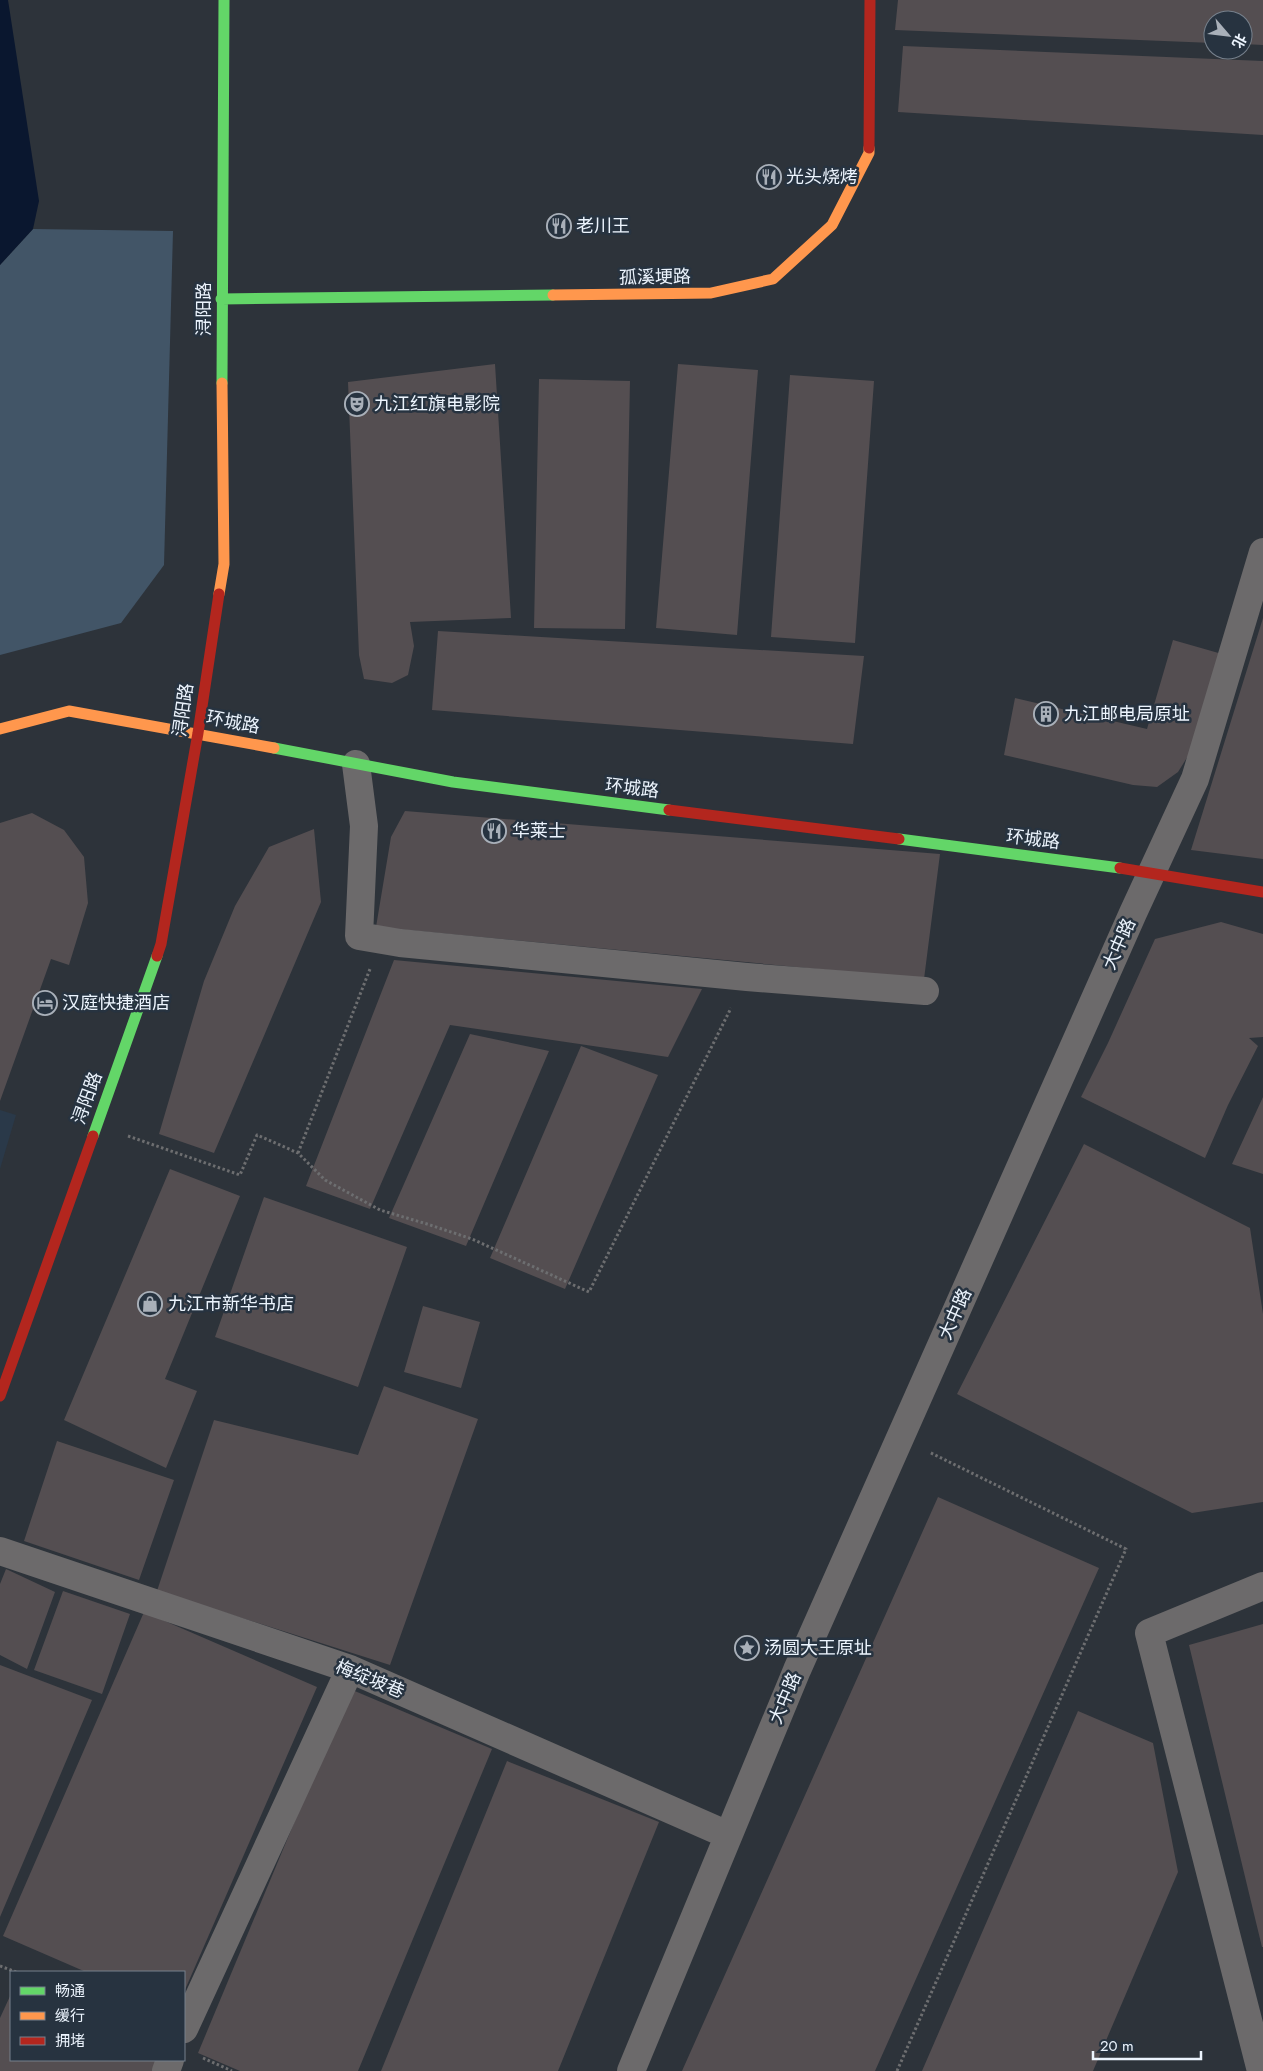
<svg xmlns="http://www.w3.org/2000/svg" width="1263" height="2071" viewBox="0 0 1263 2071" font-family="Jost,'Noto Sans SC',sans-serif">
	<rect width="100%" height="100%" fill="#2d333a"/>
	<!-- built -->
	<path fill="#2a3949" d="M0,1110L16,1115L0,1169Z"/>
	<!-- green -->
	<path fill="#425567" d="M33,229L173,231L164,565L121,623L0,655V265Z"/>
	<!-- water -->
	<path fill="#0a172f" d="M0,0H8L39,201L33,229L0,265Z"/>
	<!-- building -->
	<path fill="#544e51" d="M898,0H1263V45L1243,44V20H1213V43L895,30Z
		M903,46L1263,61V135L898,112Z
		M495,364L511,618L410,622L414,646L408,675L392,683L364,679L359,655L348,382Z
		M678,364L758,370L737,635L656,628Z
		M790,375L874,381L855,643L771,637Z
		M539,379L630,381L625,629L534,628Z
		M1263,618V859L1191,850Z
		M438,631L864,656L853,744L432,710Z
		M1173,640L1222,654L1193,748L1178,772L1157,787L1133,785L1004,755L1015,698L1147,729Z
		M405,811L940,854L924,979L376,927L391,837Z
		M32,813L64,830L84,857L88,903L69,965L51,959L0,1101V823Z
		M314,829L321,902L214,1153L159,1134L204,981L235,906L269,847Z
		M1221,922L1263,934V1037L1249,1038L1258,1046L1228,1105L1205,1158L1081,1097L1108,1043L1155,939Z
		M394,960L702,989L668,1057L450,1025L370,1209L306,1186Z
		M470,1034L549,1051L466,1246L389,1218Z
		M581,1046L658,1075L565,1289L490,1258Z
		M1263,1097V1174L1232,1164Z
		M1084,1144L1250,1228L1263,1314V1502L1192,1513L957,1394Z
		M170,1169L240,1196L165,1379L197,1391L166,1468L64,1420Z
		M264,1197L407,1247L358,1387L215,1337Z
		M423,1306L480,1322L461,1388L404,1372Z
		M384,1386L478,1419L390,1665L157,1591L214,1420L358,1455Z
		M57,1441L174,1480L139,1580L24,1541Z
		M938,1497L1099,1568L875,2071H682Z
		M6,1569L55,1592L27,1669L0,1655V1584Z
		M63,1591L130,1614L102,1694L34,1670Z
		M144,1612L317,1687L184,1992V1972H86L3,1936Z
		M1263,1624V1947H1262L1189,1645Z
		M0,1665L92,1700L0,1917Z
		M350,1689L492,1749L358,2071H240L198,2053Z
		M1078,1711L1153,1743L1178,1872L1093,2071H922Z
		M507,1761L659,1822L558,2071H381Z
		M11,1994V2060H161L156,2071H0V2018Z"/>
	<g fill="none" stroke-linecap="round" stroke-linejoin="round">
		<!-- path -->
		<path stroke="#6d6e70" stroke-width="3" stroke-dasharray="2.5 2.5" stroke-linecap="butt" d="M128,1136L240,1175L257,1135L298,1153L325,1180L380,1210L427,1224L472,1239L589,1292L731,1008
			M298,1153L370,969
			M0,1966L16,1972
			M203,2058L232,2071
			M897,2071L1126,1549L929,1452"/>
		<!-- street -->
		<path stroke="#6c6a6b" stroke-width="28" d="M356,764L364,826L359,936L400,943L747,977L925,991
			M0,1551L350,1669L728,1835
			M184,2029L350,1669
			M166,2071L170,2060
			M631,2071L797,1670L1133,913L1195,779L1263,552
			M1261,2071L1149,1633L1263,1586"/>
		<!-- fast -->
		<path stroke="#63d668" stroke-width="11" d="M221,299L553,295
			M222,383L224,0
			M274,748L453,782L669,810
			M899,839L1120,868
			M93,1136L157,956"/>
		<!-- slow -->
		<path stroke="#ff974d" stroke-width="11" d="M553,295L711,293L773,279L832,225L869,153V148
			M219,594L224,564L222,383
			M0,729L69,711L274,748"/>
		<!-- jam -->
		<path stroke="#b3261e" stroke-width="11" d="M869,148L870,0
			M669,810L899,839
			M1120,868L1263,892
			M157,956L161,944L198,733L219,594
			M0,1396L93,1136"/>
	</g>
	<!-- icons -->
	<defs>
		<symbol id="restaurant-ring" viewBox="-11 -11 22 22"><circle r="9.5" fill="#273340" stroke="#a9b0b9" stroke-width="1.5"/><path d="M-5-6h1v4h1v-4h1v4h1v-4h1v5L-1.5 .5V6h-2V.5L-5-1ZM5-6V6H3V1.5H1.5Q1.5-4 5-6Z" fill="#a9b0b9"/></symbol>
		<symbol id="theatre-ring" viewBox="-11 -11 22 22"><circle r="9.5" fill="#273340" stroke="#a9b0b9" stroke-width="1.5"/><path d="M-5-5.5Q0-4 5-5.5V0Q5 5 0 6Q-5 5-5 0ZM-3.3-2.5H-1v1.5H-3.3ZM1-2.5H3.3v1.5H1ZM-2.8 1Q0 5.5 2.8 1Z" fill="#a9b0b9"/></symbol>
		<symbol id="building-ring" viewBox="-11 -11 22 22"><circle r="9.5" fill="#273340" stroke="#a9b0b9" stroke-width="1.5"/><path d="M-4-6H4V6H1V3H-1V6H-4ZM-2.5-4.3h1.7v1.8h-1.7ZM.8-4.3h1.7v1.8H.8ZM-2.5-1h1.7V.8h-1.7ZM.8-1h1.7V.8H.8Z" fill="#a9b0b9"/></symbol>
		<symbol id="hotel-ring" viewBox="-11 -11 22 22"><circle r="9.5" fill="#273340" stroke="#a9b0b9" stroke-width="1.5"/><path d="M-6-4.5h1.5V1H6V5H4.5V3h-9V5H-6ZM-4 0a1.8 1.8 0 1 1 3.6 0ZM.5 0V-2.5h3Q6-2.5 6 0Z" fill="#a9b0b9"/></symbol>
		<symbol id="shop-ring" viewBox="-11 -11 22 22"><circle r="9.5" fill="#273340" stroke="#a9b0b9" stroke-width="1.5"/><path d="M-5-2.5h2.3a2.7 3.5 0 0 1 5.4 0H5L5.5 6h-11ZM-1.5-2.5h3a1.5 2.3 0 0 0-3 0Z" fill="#a9b0b9"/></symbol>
		<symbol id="sight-ring" viewBox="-11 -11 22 22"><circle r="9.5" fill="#273340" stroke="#a9b0b9" stroke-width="1.5"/><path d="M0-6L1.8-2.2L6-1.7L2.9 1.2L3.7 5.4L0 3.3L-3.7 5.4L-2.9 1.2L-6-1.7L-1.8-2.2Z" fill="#a9b0b9"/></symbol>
	</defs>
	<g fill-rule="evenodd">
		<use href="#restaurant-ring" x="755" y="163" width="28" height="28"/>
		<use href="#restaurant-ring" x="545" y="212" width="28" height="28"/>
		<use href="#theatre-ring" x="343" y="390" width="28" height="28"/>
		<use href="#building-ring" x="1032" y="700" width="28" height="28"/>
		<use href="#restaurant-ring" x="480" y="817" width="28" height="28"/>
		<use href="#hotel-ring" x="31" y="989" width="28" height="28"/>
		<use href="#shop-ring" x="136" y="1290" width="28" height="28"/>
		<use href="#sight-ring" x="733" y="1634" width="28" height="28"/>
	</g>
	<g text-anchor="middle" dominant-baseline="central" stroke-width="5" stroke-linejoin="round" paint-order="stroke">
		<!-- poi labels -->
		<g font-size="18" fill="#ecf4fd" stroke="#273340" text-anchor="start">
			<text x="786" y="177">光头烧烤</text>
			<text x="576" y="226">老川王</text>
			<text x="374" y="404">九江红旗电影院</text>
			<text x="1064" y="714">九江邮电局原址</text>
			<text x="512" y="831">华莱士</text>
			<text x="62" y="1003">汉庭快捷酒店</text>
			<text x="168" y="1304">九江市新华书店</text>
			<text x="764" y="1648">汤圆大王原址</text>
		</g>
		<!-- street labels -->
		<g font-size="18" fill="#ecf4fd" stroke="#273340">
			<text transform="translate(655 277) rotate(-1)">孤溪埂路</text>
			<text transform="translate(204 309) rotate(-90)">浔阳路</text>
			<text transform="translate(183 710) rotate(-82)">浔阳路</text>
			<text transform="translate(233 722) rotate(11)">环城路</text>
			<text transform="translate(632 788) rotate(7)">环城路</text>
			<text transform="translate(1033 839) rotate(7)">环城路</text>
			<text transform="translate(1119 944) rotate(-66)">大中路</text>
			<text transform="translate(87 1098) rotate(-70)">浔阳路</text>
			<text transform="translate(955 1314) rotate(-66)">大中路</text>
			<text transform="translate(370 1679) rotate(22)">梅绽坡巷</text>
			<text transform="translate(785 1698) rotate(-67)">大中路</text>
		</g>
	</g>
	<!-- legend -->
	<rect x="10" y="1971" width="175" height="90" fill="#273340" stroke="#76808c"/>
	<rect x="20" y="1987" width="25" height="8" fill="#63d668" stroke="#76808c"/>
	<text x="55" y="1996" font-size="15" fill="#ecf4fd">畅通</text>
	<rect x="20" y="2012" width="25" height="8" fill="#ff974d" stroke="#76808c"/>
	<text x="55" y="2021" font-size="15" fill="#ecf4fd">缓行</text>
	<rect x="20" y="2037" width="25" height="8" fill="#b3261e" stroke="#76808c"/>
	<text x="55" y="2046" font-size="15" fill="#ecf4fd">拥堵</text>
	<!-- north arrow -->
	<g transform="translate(1228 35) rotate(118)"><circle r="24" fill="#273340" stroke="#76808c"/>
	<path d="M0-4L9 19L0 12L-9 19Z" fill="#a9b0b9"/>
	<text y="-8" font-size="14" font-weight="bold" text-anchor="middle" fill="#ecf4fd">北</text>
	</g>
	<!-- scale -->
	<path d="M1093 2051v8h108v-8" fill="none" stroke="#ecf4fd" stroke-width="2.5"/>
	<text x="1100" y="2051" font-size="15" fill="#ecf4fd" stroke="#273340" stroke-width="4" paint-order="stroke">20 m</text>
</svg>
